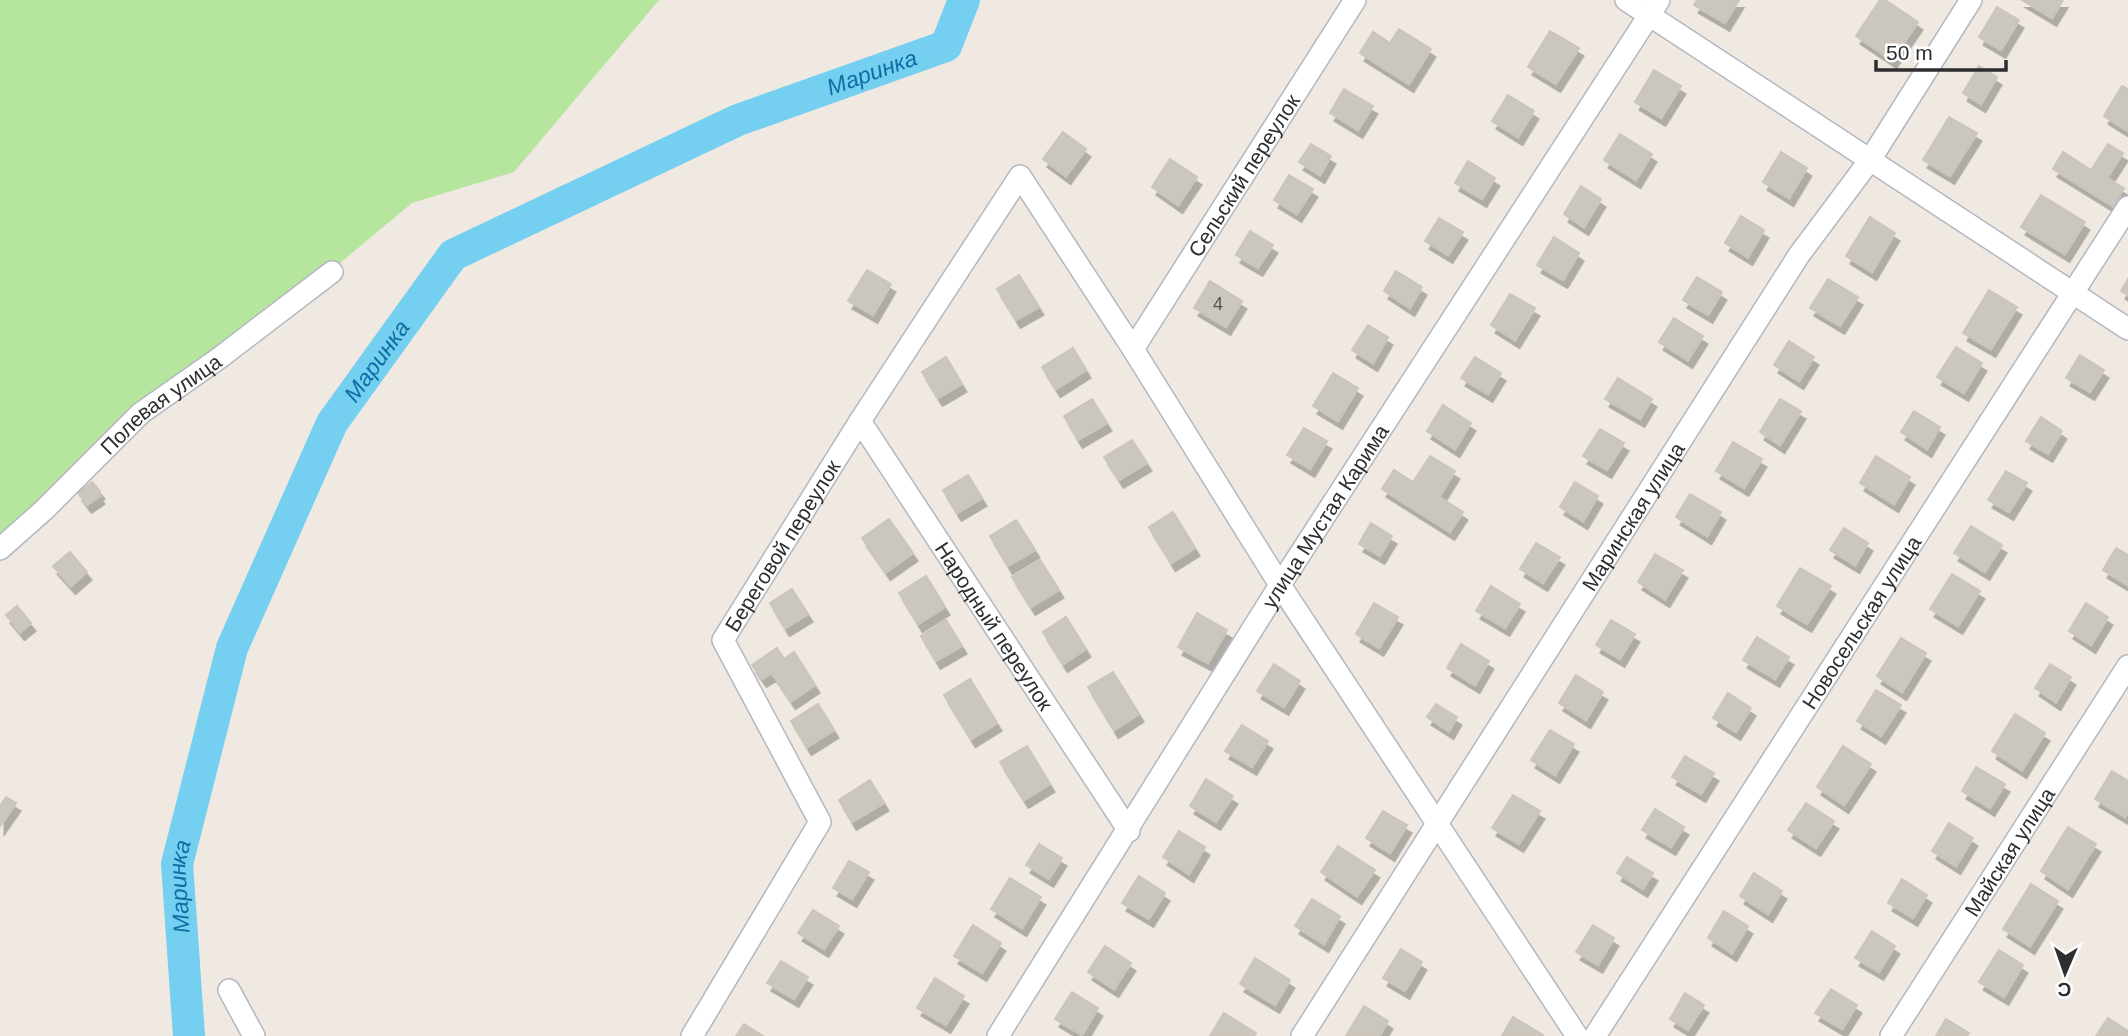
<svg xmlns="http://www.w3.org/2000/svg" width="2128" height="1036" viewBox="0 0 2128 1036" font-family="Arial,sans-serif">
	<defs>
		<filter id="shadow"><feDropShadow dx="4.5" dy="8" stdDeviation="0" flood-color="#0004"/></filter>
	</defs>
	<rect width="100%" height="100%" fill="#efe9e1"/>
	<!-- green -->
	<path fill="#b6e59e" d="M0,0H659L514,172L412,203L0,547Z"/>
	<g fill="none" stroke-linecap="round" stroke-linejoin="round">
		<!-- river -->
		<path stroke="#75cff0" stroke-width="32" id="s1" d="M189,1036L177,864L232,648L332,423L453,255L738,120L946,46L964,0"/>
	</g>
	<!-- building -->
	<path fill="#cbc7bf" stroke="#cbc5ba" stroke-width="2" filter="url(#shadow)" d="M1697,0H1739L1725,23L1694,5Z
		M1880,0H1885L1918,22L1892,60L1856,36Z
		M2022,0H2063L2052,18Z
		M1997,7L2019,20L2001,50L1979,37Z
		M1399,29L1431,49L1409,84L1360,53L1373,32L1390,43Z
		M1550,31L1579,48L1556,84L1528,67Z
		M1979,66L1997,77L1981,104L1963,93Z
		M1654,70L1681,86L1661,118L1635,102Z
		M2122,86L2128,89V131L2104,116Z
		M1344,89L1373,106L1358,130L1330,113Z
		M1508,95L1534,111L1518,137L1492,121Z
		M1949,117L1977,133L1950,176L1923,160Z
		M1063,132L1086,149L1066,176L1043,159Z
		M1620,134L1652,154L1636,180L1604,160Z
		M1311,144L1331,156L1320,175L1299,162Z
		M2108,144L2123,153L2107,178L2124,188L2113,206L2053,169L2063,152L2091,170Z
		M1781,152L1807,168L1789,198L1763,182Z
		M1170,159L1197,177L1178,205L1152,187Z
		M1468,161L1495,178L1482,199L1455,183Z
		M1289,175L1313,189L1297,214L1274,200Z
		M1581,186L1601,199L1584,227L1564,214Z
		M2041,195L2085,222L2065,254L2021,227Z
		M1741,216L1764,230L1748,257L1725,243Z
		M1870,217L1895,233L1872,272L1846,256Z
		M1439,218L1463,232L1448,255L1425,241Z
		M1250,231L1273,245L1258,268L1236,255Z
		M1554,237L1579,253L1563,280L1537,265Z
		M867,270L891,284L873,315L848,301Z
		M1396,271L1422,287L1410,308L1384,291Z
		M1019,275L1039,307L1016,320L997,289Z
		M1697,277L1722,292L1708,315L1683,300Z
		M1828,279L1858,297L1840,326L1810,308Z
		M2128,279V295L2121,291Z
		M1210,281L1242,301L1226,327L1194,308Z
		M1989,290L2017,307L1991,349L1963,333Z
		M1510,294L1535,308L1515,340L1491,325Z
		M1674,318L1703,336L1688,360L1659,342Z
		M1368,325L1388,337L1373,363L1352,350Z
		M1789,341L1814,357L1799,381L1774,365Z
		M1956,347L1982,363L1964,393L1937,377Z
		M1073,348L1086,370L1056,389L1042,367Z
		M2080,355L2104,370L2090,392L2066,378Z
		M946,357L962,384L938,398L922,372Z
		M1475,357L1501,373L1488,394L1461,378Z
		M1333,373L1358,388L1338,421L1313,406Z
		M1618,378L1652,399L1640,419L1605,399Z
		M1092,399L1107,423L1078,440L1064,416Z
		M1780,399L1801,411L1780,445L1760,432Z
		M1443,405L1471,423L1455,449L1427,431Z
		M1914,411L1940,427L1927,449L1901,432Z
		M2041,417L2062,431L2048,454L2026,441Z
		M1304,428L1327,441L1310,469L1287,455Z
		M1600,429L1624,443L1607,470L1583,456Z
		M1132,440L1147,463L1119,480L1104,457Z
		M1733,442L1762,459L1744,488L1716,471Z
		M1430,456L1455,471L1439,497L1463,512L1450,532L1382,489L1394,470L1413,482Z
		M1876,456L1910,477L1894,504L1860,483Z
		M2006,471L2027,483L2009,512L1988,500Z
		M968,475L982,498L957,513L943,490Z
		M92,482L100,491L98,493L100,496L87,505L78,493Z
		M1575,482L1598,496L1583,521L1560,507Z
		M1690,494L1721,512L1707,536L1676,517Z
		M1173,512L1195,548L1171,563L1149,527Z
		M889,519L913,553L886,572L862,538Z
		M1016,520L1035,550L1008,566L990,536Z
		M1371,523L1392,536L1380,556L1359,544Z
		M1971,526L2002,545L1985,572L1954,553Z
		M1844,528L1868,543L1855,565L1830,550Z
		M1536,543L1560,557L1543,583L1520,569Z
		M2116,548L2128,555V585L2103,570Z
		M70,552L87,572L71,586L53,566Z
		M1655,554L1683,570L1665,599L1638,582Z
		M1040,560L1059,590L1031,607L1012,577Z
		M1800,568L1831,586L1807,624L1777,606Z
		M1952,574L1980,591L1958,626L1930,609Z
		M926,576L945,607L918,624L899,593Z
		M1491,586L1520,604L1505,628L1476,611Z
		M792,589L808,614L785,628L770,603Z
		M1374,603L1398,617L1379,648L1356,634Z
		M2086,603L2108,617L2091,645L2069,631Z
		M17,606L31,623L20,632L6,615Z
		M1197,613L1227,630L1208,663L1178,647Z
		M1066,617L1086,649L1063,664L1043,632Z
		M946,620L962,646L936,661L921,636Z
		M1611,620L1635,634L1620,659L1596,645Z
		M1757,637L1789,657L1775,679L1743,660Z
		M1901,638L1926,653L1902,692L1877,676Z
		M1461,644L1489,661L1475,685L1447,668Z
		M777,648L784,659L794,652L815,685L791,701L772,673L762,679L752,665Z
		M1274,664L1300,681L1284,707L1257,691Z
		M2050,664L2071,677L2056,702L2035,688Z
		M1113,672L1139,714L1114,730L1088,687Z
		M1576,675L1603,692L1586,720L1559,703Z
		M970,679L997,723L971,739L944,695Z
		M1876,690L1901,705L1881,736L1857,721Z
		M1728,693L1751,708L1736,732L1713,718Z
		M818,704L834,730L807,747L791,721Z
		M1436,704L1457,717L1449,731L1427,717Z
		M2015,714L2045,733L2022,770L1992,751Z
		M1242,725L1268,741L1252,767L1225,751Z
		M1550,730L1574,744L1555,775L1531,760Z
		M1027,746L1050,784L1024,800L1000,762Z
		M1843,746L1871,764L1844,805L1817,787Z
		M1685,756L1714,773L1701,794L1672,777Z
		M1976,767L2005,784L1990,808L1962,791Z
		M2112,771L2128,781V812L2125,817L2095,799Z
		M1206,779L1233,796L1216,822L1190,806Z
		M870,780L884,803L852,822L839,800Z
		M1513,795L1540,811L1519,844L1492,828Z
		M6,797L16,803L0,826V806Z
		M1806,803L1834,821L1816,848L1788,830Z
		M1655,809L1684,827L1671,847L1642,830Z
		M1383,811L1407,825L1390,853L1366,838Z
		M1949,823L1973,838L1956,866L1932,851Z
		M2068,827L2096,844L2068,889L2041,871Z
		M1179,831L1205,847L1189,874L1163,857Z
		M1039,844L1062,858L1049,879L1026,865Z
		M1338,846L1375,870L1357,896L1321,872Z
		M1627,857L1653,873L1643,889L1617,873Z
		M849,861L869,872L852,899L833,888Z
		M1754,873L1782,891L1768,914L1740,896Z
		M1139,876L1165,893L1149,919L1122,903Z
		M1010,878L1041,897L1022,928L991,909Z
		M1902,879L1927,895L1913,918L1888,903Z
		M2031,884L2058,901L2030,946L2003,929Z
		M1312,899L1340,916L1324,944L1295,926Z
		M813,910L839,926L824,949L798,933Z
		M1724,911L1748,926L1732,953L1708,938Z
		M973,925L1001,943L982,973L954,956Z
		M1593,925L1614,938L1598,965L1576,952Z
		M1872,931L1895,946L1879,972L1855,958Z
		M1105,946L1131,963L1114,989L1088,972Z
		M1401,949L1422,962L1405,991L1383,978Z
		M1999,950L2023,965L2004,997L1979,982Z
		M1255,958L1290,980L1275,1005L1240,984Z
		M781,961L808,977L794,999L767,983Z
		M935,978L964,996L946,1025L917,1008Z
		M1831,989L1857,1005L1842,1029L1815,1013Z
		M1072,992L1098,1008L1082,1035L1055,1019Z
		M1685,993L1704,1005L1688,1030L1670,1019Z
		M1364,1006L1388,1021L1379,1036H1346Z
		M1224,1013L1256,1033L1254,1036H1210Z
		M1513,1017L1543,1035L1542,1036H1502Z
		M2108,1018L2128,1031V1036H2096Z
		M1946,1019L1969,1033L1967,1036H1936Z
		M744,1024L763,1036H736Z"/>
	<g fill="none" stroke-linecap="round" stroke-linejoin="round">
		<defs>
			<g id="minor">
				<path d="M1626,0L2128,329"/>
				<path id="s2" d="M1133,349L1355,0"/>
				<path id="s3" d="M860,421L1129,831"/>
				<path id="s4" d="M0,549L44,510L141,413L218,359L332,272"/>
				<path d="M229,990L254,1036"/>
				<path id="s5" d="M692,1036L820,822L723,640L860,421L1020,176L1133,349L1280,585L1577,1036"/>
				<path id="s6" d="M998,1036L1280,585L1659,0"/>
				<path id="s7" d="M1302,1036L1799,255L1870,160L1971,0"/>
				<path id="s8" d="M1595,1036L2128,207"/>
				<path id="s9" d="M1891,1036L2128,666"/>
			</g>
		</defs>
		<!-- minor casing -->
		<use href="#minor" stroke="#b4b7c1" stroke-width="24"/>
		<!-- minor -->
		<use href="#minor" stroke="#fff" stroke-width="21"/>
	</g>
	<g text-anchor="middle" dominant-baseline="central" stroke-width="5" stroke-linejoin="round" paint-order="stroke">
		<!-- number labels -->
		<g font-size="18" fill="#555452">
			<text x="1218" y="304">4</text>
		</g>
		<!-- street labels -->
		<g font-size="21" fill="#2e2e2e" stroke="#fff">
			<text stroke="none"><textPath href="#s2" startOffset="206">Сельский переулок</textPath></text>
			<text stroke="none"><textPath href="#s4" startOffset="217">Полевая улица</textPath></text>
			<text stroke="none"><textPath href="#s7" startOffset="616">Маринская улица</textPath></text>
			<text stroke="none"><textPath href="#s6" startOffset="614">улица Мустая Карима</textPath></text>
			<text stroke="none"><textPath href="#s5" startOffset="567">Береговой переулок</textPath></text>
			<text stroke="none"><textPath href="#s8" startOffset="492">Новосельская улица</textPath></text>
			<text stroke="none"><textPath href="#s3" startOffset="245">Народный переулок</textPath></text>
			<text stroke="none"><textPath href="#s9" startOffset="219">Майская улица</textPath></text>
		</g>
		<!-- water labels -->
		<g font-size="23" font-style="italic" fill="#0d6fa3" stroke="#fff">
			<text stroke="none"><textPath href="#s1" startOffset="1306">Маринка</textPath></text>
			<text stroke="none"><textPath href="#s1" startOffset="718">Маринка</textPath></text>
			<text stroke="none"><textPath href="#s1" startOffset="150">Маринка</textPath></text>
		</g>
	</g>
	<!-- north arrow -->
	<g transform="translate(2065 973) rotate(182)" stroke="#ffffff" stroke-width="5" paint-order="stroke">
	<path d="M0-5L12 26L0 18L-12 26Z" fill="#2e2e2e"/>
	<text y="-10" font-size="19" font-weight="bold" text-anchor="middle" fill="#2e2e2e">С</text>
	</g>
	<!-- scale -->
	<path d="M1876 60v10h130v-10" fill="none" stroke="#2e2e2e" stroke-width="3.5"/>
	<text x="1886" y="60" font-size="21" fill="#2e2e2e" stroke="#ffffff" stroke-width="5" paint-order="stroke">50 m</text>
</svg>
